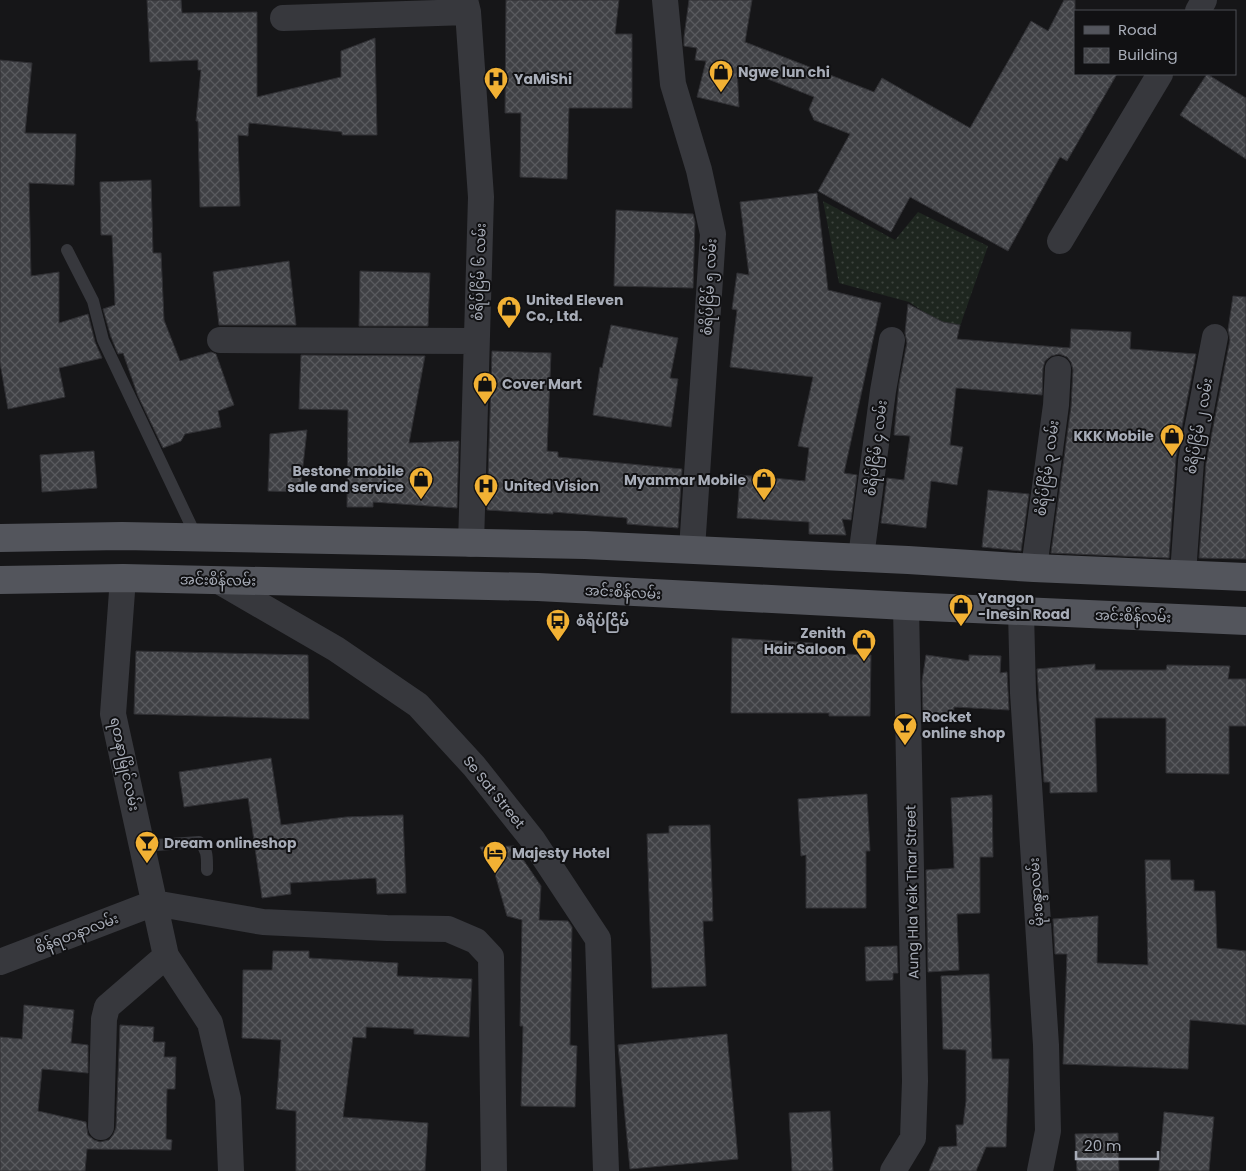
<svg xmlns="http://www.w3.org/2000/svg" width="1246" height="1171" viewBox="0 0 1246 1171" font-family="Poppins,'Noto Sans Myanmar',sans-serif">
	<defs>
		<pattern id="garden-dots" width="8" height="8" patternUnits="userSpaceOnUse" patternTransform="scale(1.25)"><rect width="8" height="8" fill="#1e261f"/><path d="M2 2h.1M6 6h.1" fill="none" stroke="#3c433d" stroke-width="1.8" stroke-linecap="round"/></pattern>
		<pattern id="building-cross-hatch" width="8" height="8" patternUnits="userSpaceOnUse" patternTransform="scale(1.25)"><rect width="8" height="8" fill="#404145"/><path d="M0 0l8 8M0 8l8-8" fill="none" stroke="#595a5e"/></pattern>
	</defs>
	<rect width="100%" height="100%" fill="#161618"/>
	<!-- garden -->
	<path fill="url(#garden-dots)" d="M823,201L895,240L918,212L988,246L959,329L943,325L909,302L839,283Z"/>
	<!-- building -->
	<path fill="url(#building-cross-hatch)" stroke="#303034" d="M147,0H181L182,13L257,12V97L341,77V51L375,38L377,135H342V132L249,123L248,136L238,135L240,206L200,207L198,121H196L201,70H198V60L150,62Z
		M506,0H619L615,34H632V108H569L567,179L520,177L521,113H505Z
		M689,0H752L745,42L874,92L882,78L970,128L1031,21L1048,31L1064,0H1075V74H1117L1067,161L1060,157L1008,251L910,197L891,232L818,191L850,134L814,120L809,109L814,97L737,67L739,107L697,97L706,61L695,60L697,48L684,46V37Z
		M0,60L32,63L25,133L76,134L74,185L29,183L31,276L59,272V323L88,314L95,342L102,358L59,368L65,397L8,409L0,363Z
		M1207,74L1246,98V159L1180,115Z
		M151,180L153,253H161L164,320L180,361L211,352L216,354L234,405L218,411L221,427L185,434L181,441L163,448L138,396L123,353L118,354L111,337L103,309L115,305L112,235H101L100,182Z
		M817,193L828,290L881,303L844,473L857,475L851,520L842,519L846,535L809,534V522L737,518L740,475L805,481L809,448L798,446L813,377L730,367L737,310L732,309L737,273L749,275L740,202Z
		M616,210L693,214L695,222L693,288L614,286Z
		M289,261L296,325H219L213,272Z
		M360,271L430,273L428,326H359Z
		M1233,296L1246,297V559L1199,558L1206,463L1230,340L1228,330Z
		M908,304L943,322L960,325L957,339L1070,348L1071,329L1131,332L1130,349L1196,354L1176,458L1169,558L1051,553L1071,407L1073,370L1071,362L1067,357L1059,354L1051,356L1045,361L1043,368L1042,395L956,388L950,445L963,447L957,485L931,481L926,528L881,523L887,478L904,480L910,436L894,435L899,384L907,343L905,333Z
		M611,325L678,338L670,378L678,379L671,427L593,415L600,367L602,368Z
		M492,351L551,353L547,451L558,452V457L682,469L678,528L627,524V518L553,512V514L487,510Z
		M301,355L425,356L409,443L459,441L457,508L373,502V507H347L348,410L299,409Z
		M307,430L300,492L268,491L270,434Z
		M94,451L97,488L42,492L40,455Z
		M988,490L1029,494L1021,551L982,547Z
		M732,638L813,643L812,653L871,655L870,716H829V713H731Z
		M136,651L308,655L309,719L134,714Z
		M926,655L969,661V655L1001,656L1000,673L1007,672L1009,710L954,707L953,718L923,714L922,681Z
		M1095,664V670H1166L1167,665L1230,666L1228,679H1246V726H1229V774L1166,773V718H1095L1097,792L1050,793V782H1044L1037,669Z
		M271,758L281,825L346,817L403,815L406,893L377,894L376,878L290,883L291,894L262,898L248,798L184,807L179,772Z
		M867,794L870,851H866V908H806V855L801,856L798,799Z
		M992,795L993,857H980V913L957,914L959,970L928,972L926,870L954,868L951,798Z
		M710,825L713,921H703L706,986L652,988L647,834L669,833V826Z
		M514,846L541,886L539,920L568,921L572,927L570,1045L577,1046L575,1107L521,1106L523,1026H520L522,920L507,916L495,874L480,847Z
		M1145,860H1170L1171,880H1194V891H1215L1217,948L1246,951V1025L1190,1020L1188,1069L1063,1064L1067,954H1055L1053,919L1098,916L1097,963L1148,965Z
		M897,946L898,973H893V980L866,981L865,947Z
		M273,951H309V958L398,963L397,976L472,979L469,1037L414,1034V1029L366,1027V1038L353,1037L343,1117L428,1123L425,1171H296V1111L276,1109L281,1040L242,1038L243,970H272Z
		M989,974L992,1059H1009L1006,1147H986L976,1171H929L939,1147L957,1146L956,1125H963L966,1101V1050L943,1049L941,976Z
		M24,1005L74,1010L71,1043L88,1045V1073L42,1069L38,1111L86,1122L88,1135L94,1140L100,1142L109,1140L113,1135L116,1128L120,1025L154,1027L153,1042H165L164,1057H176L175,1089H167L166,1139L172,1140L171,1150L87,1149L85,1171H0V1037L22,1039Z
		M727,1034L738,1159L630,1169L618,1045Z
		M830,1111L833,1171H792L789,1113Z
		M1164,1112L1214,1117L1209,1171H1159Z
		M1118,1133L1119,1171H1077L1075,1134Z"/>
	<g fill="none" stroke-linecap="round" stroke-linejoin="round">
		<!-- service -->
		<path stroke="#37383d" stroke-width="12" d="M67,250L93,301L103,340L197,538
			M142,846L199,842C208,849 207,859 207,870"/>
		<!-- minor -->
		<path stroke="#37383d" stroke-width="26" d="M465,0L468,12L481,197L471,544
			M665,0L673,84L699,170L713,234L692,549
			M1198,11L1204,0
			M283,18L468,12
			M1060,241L1160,74
			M220,340L476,341
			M861,557L883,391L892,340
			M1034,568L1056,405L1058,369
			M1183,574L1191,461L1215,337
			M123,578L113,714L166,956L210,1023L228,1099L231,1171
			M217,580L336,649L418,705L474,766L532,839L598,939L606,1171
			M1021,612L1023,693L1046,1045L1048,1131L1040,1171
			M154,903L263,922L387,928L448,929L476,941L491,957L494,1171
			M0,962L154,903
			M101,1127L104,1019L107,1007L166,956
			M893,1171L913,1138L915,1081L906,606"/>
		<!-- primary -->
		<path stroke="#53555c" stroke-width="28" d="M0,538L122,536L585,545L908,560L1034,568L1246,577
			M0,580L123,578L538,587L906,606L1246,621"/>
	</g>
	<!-- icons -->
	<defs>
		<symbol id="shop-pin" viewBox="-11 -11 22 30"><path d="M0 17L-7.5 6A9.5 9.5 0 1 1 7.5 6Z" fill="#f2b134" stroke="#111113"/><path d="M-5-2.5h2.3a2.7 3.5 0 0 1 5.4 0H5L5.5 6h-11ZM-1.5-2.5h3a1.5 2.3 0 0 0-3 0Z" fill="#111"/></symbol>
		<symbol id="hospital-pin" viewBox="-11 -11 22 30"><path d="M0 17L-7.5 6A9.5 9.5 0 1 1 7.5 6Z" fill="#f2b134" stroke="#111113"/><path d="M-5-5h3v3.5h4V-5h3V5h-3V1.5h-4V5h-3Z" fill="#111"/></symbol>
		<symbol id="bus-pin" viewBox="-11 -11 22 30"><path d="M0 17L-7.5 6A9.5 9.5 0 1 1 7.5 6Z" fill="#f2b134" stroke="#111113"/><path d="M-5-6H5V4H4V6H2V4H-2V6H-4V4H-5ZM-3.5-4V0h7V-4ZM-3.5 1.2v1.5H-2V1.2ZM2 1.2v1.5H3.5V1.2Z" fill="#111"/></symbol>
		<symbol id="bar-pin" viewBox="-11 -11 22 30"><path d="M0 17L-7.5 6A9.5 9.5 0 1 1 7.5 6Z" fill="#f2b134" stroke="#111113"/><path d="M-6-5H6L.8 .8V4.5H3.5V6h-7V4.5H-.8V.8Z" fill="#111"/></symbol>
		<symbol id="hotel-pin" viewBox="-11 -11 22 30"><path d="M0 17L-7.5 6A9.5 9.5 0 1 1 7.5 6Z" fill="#f2b134" stroke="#111113"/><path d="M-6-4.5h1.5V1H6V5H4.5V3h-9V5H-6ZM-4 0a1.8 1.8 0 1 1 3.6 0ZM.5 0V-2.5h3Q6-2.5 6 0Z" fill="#111"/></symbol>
	</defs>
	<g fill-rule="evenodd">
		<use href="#shop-pin" x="707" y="58" width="28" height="38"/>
		<use href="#hospital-pin" x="482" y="65" width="28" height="38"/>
		<use href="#shop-pin" x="495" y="294" width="28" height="38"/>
		<use href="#shop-pin" x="471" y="370" width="28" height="38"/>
		<use href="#shop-pin" x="1158" y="422" width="28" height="38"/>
		<use href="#shop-pin" x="407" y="465" width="28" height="38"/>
		<use href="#shop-pin" x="750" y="466" width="28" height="38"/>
		<use href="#hospital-pin" x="472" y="472" width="28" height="38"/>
		<use href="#shop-pin" x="947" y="592" width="28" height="38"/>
		<use href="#bus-pin" x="544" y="607" width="28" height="38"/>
		<use href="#shop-pin" x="850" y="627" width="28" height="38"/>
		<use href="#bar-pin" x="891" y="711" width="28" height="38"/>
		<use href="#bar-pin" x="133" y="829" width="28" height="38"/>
		<use href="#hotel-pin" x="481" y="839" width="28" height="38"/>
	</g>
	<g text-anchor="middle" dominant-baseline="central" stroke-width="4" stroke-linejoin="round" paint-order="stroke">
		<!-- poi labels -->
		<g font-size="14" font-weight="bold" fill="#a8adb8" stroke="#111113" text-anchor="start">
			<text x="738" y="72">Ngwe lun chi</text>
			<text x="514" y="79">YaMiShi</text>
			<text x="526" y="300">United Eleven<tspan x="526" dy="16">Co., Ltd.</tspan></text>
			<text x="502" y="384">Cover Mart</text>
			<text x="1154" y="436" text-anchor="end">KKK Mobile</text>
			<text x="404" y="471" text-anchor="end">Bestone mobile<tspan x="404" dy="16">sale and service</tspan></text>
			<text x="746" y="480" text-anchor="end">Myanmar Mobile</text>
			<text x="504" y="486">United Vision</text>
			<text x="978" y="598">Yangon<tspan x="978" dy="16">-Inesin Road</tspan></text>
			<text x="576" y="621">စံရိပ်ငြိမ်</text>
			<text x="846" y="633" text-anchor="end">Zenith<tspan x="846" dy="16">Hair Saloon</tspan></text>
			<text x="922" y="717">Rocket<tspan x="922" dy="16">online shop</tspan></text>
			<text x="164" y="843">Dream onlineshop</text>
			<text x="512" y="853">Majesty Hotel</text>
		</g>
		<!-- street labels -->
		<g font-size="14" fill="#a8adb8" stroke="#111113">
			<text transform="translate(479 272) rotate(-88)">စံရိပ်ငြိမ် ၆ လမ်း</text>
			<text transform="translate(709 287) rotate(-87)">စံရိပ်ငြိမ် ၅ လမ်း</text>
			<text transform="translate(1199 426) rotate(-80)">စံရိပ်ငြိမ် ၂ လမ်း</text>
			<text transform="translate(876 448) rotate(-83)">စံရိပ်ငြိမ် ၄ လမ်း</text>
			<text transform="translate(1047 468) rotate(-82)">စံရိပ်ငြိမ် ၃ လမ်း</text>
			<text transform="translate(218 580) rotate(1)">အင်းစိန်လမ်း</text>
			<text transform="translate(623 592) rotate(3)">အင်းစိန်လမ်း</text>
			<text transform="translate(1133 616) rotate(2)">အင်းစိန်လမ်း</text>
			<text transform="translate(125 764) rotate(78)">ရတနာမြိုင်လမ်း</text>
			<text transform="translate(494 792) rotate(51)">Se Sat Street</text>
			<text transform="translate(912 892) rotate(-91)">Aung Hla Yeik Thar Street</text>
			<text transform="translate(1036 892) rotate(-94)">မိုးစန္ဒာလမ်း</text>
			<text transform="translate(77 933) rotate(-21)">စိန်ရတနာလမ်း</text>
		</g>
	</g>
	<!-- legend -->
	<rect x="1074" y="10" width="162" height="65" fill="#111113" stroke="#4d4f55"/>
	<rect x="1084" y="26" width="25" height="8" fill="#53555c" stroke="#4d4f55"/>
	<text x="1118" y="35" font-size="15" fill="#a8adb8">Road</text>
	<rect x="1084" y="48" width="25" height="15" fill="url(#building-cross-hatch)" stroke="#4d4f55"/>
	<text x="1118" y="60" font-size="15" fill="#a8adb8">Building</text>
	<!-- scale -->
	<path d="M1076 1151v8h82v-8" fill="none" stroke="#a8adb8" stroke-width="2.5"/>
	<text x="1084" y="1151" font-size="15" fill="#a8adb8" stroke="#111113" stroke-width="4" paint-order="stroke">20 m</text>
</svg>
